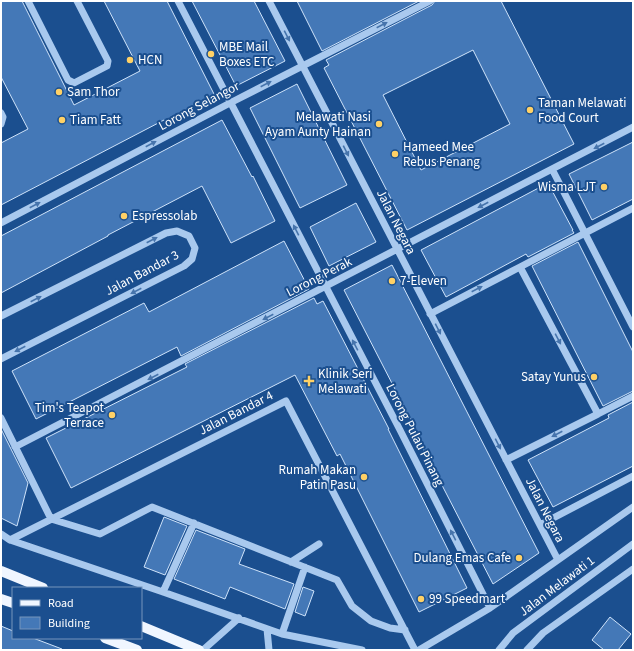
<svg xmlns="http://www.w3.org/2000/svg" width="634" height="651" viewBox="0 0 634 651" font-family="'Source Sans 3',sans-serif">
	<rect width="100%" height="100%" fill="#1b4f8f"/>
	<!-- building -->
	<path fill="#4478b7" stroke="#cfe3fa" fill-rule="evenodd" d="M1,1H22L74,105L140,71L104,1H167L215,96L165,121L164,120L1,205V143L28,129L1,77Z
		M192,1H254L285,61L236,86Z
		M297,1H419L322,51Z
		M435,1H501L574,144L407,230L324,68L329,65L326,60L432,5ZM473,50L510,124L421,170L383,95Z
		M297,84L347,185L300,208L250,108Z
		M222,120L252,177L253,176L275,221L231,243L202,186L108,235V236L1,293V236Z
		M633,142V199L592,220L569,174Z
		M548,183L573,230H572L574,233L528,257L526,254L446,297L421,250Z
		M356,203L376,242L329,266L310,227Z
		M284,241L309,289L181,356L177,347L36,419L12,371L144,303L149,312Z
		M578,242L633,352V391L603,406L532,266Z
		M392,265L539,553L493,584L414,431L416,430L344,290Z
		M314,298L317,304L323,301L389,429H388L467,588L419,612L340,454L337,456L295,375L71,488L46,438L187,367L185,364Z
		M633,402V466L553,507L528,460L609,418L608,415Z
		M1,429L28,483L17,526L1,518Z
		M164,517L187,526L165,575L144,567Z
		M196,530L245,549L239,564L294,584L285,609L230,587L225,599L174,579Z
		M303,587L314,591L305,616L295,612Z
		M610,617L631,634L618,650H604L592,640Z
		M1,626L13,631V638H33L62,649V650H1Z"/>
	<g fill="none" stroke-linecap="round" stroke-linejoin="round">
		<!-- minor -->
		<path stroke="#a9c9ee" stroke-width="7" d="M28,1L68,80L74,83L107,66L108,61L77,1
			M178,1L400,430L490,608
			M269,1L558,560
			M1,113L3,117L1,124
			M552,169L633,327
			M1,223L230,103L430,1
			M520,267L633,208
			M430,314L520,267L598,414L506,460
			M1,316L166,233L177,231L189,236L195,248L192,259L184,266L1,359
			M598,414L633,396
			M1,418L51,519L100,534L152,507L337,580L352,606L371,621L390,628L405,630
			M15,447L633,127
			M540,525L633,476
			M1,534L10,540L163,592L282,634L362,650
			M10,540L286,401L415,650
			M291,562L319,544
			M163,592L194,523
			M267,629L269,650
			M282,634L305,567
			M203,650L239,618
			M419,650L490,608L633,507
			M499,650L513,633L633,544
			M527,650L543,633L633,569"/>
		<!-- major -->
		<path stroke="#f0f6ff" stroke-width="10" d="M1,571L43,588
			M1,599L13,603
			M141,626L199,650
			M105,638L137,650"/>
	</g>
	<!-- one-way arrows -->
	<defs><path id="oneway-solid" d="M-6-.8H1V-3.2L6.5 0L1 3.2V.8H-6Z"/></defs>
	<g fill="#4674ac">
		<use href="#oneway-solid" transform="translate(382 25) rotate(-27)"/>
		<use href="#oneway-solid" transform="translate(287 36) rotate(63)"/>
		<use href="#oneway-solid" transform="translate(266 84) rotate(-27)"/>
		<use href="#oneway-solid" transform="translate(151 144) rotate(-28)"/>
		<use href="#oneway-solid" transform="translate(599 146) rotate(152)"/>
		<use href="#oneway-solid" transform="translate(346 151) rotate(63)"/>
		<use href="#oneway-solid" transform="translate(35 205) rotate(-28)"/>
		<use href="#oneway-solid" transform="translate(483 205) rotate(152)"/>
		<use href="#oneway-solid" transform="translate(296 230) rotate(-117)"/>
		<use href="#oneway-solid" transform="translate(152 240) rotate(-27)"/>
		<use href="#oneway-solid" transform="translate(477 289) rotate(-27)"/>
		<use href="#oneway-solid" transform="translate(136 291) rotate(153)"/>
		<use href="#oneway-solid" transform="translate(36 299) rotate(-27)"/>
		<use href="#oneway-solid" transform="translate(268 317) rotate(153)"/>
		<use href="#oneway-solid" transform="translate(438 329) rotate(63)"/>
		<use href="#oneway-solid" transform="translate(558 339) rotate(62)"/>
		<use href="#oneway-solid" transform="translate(355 345) rotate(-118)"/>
		<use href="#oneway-solid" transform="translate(20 349) rotate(153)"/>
		<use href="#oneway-solid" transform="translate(153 377) rotate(153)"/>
		<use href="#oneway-solid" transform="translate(557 434) rotate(153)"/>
		<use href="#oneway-solid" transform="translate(498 444) rotate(63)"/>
		<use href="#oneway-solid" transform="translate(453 535) rotate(-117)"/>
	</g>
	<!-- markers -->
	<g fill="#ffd166" stroke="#1b4f8f" stroke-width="1.5">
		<circle cx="211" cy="54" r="4"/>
		<circle cx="130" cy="60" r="4"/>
		<circle cx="59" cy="92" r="4"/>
		<circle cx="530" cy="110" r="4"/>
		<circle cx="62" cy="120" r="4"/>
		<circle cx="379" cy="124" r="4"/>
		<circle cx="395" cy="154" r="4"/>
		<circle cx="604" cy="187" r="4"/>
		<circle cx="124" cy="216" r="4"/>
		<circle cx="392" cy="281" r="4"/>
		<circle cx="594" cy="377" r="4"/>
		<path d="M307 375h4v4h4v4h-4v4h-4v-4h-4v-4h4z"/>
		<circle cx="112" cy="415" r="4"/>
		<circle cx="364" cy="477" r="4"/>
		<circle cx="519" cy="558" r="4"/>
		<circle cx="421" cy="599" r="4"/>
	</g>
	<g text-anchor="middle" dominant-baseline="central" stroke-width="4" stroke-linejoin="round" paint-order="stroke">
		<!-- poi labels -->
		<g font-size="13" fill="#fff" stroke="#1b4f8f" text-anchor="start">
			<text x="219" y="47">MBE Mail<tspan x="219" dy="15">Boxes ETC</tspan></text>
			<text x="138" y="60">HCN</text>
			<text x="67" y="92">Sam Thor</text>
			<text x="538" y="103">Taman Melawati<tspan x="538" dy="15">Food Court</tspan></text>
			<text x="371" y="117" text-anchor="end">Melawati Nasi<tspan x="371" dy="15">Ayam Aunty Hainan</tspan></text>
			<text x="70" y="120">Tiam Fatt</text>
			<text x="403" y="147">Hameed Mee<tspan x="403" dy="15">Rebus Penang</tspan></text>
			<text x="596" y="187" text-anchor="end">Wisma LJT</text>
			<text x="132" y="216">Espressolab</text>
			<text x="400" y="281">7-Eleven</text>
			<text x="318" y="374">Klinik Seri<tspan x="318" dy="15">Melawati</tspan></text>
			<text x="586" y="377" text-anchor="end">Satay Yunus</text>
			<text x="104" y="408" text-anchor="end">Tim's Teapot<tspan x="104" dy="15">Terrace</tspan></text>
			<text x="356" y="470" text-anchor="end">Rumah Makan<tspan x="356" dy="15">Patin Pasu</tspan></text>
			<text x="511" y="558" text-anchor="end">Dulang Emas Cafe</text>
			<text x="429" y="599">99 Speedmart</text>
		</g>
		<!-- street labels -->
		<g font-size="13" fill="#fff" stroke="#1b4f8f">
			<text transform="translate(199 106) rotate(-28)">Lorong Selangor</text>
			<text transform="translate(396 222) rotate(63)">Jalan Negara</text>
			<text transform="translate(142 273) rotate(-28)">Jalan Bandar 3</text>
			<text transform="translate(319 277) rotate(-27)">Lorong Perak</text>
			<text transform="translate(236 413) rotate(-27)">Jalan Bandar 4</text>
			<text transform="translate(415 435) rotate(63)">Lorong Pulau Pinang</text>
			<text transform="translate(545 510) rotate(63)">Jalan Negara</text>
			<text transform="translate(557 586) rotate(-37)">Jalan Melawati 1</text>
		</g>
	</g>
	<!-- border -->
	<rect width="634" height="651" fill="none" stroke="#ffffff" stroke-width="4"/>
	<!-- legend -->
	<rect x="12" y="587" width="130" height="52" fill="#1b4f8f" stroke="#7695bc"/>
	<rect x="20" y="600" width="20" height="6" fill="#f0f6ff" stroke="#7695bc"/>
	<text x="48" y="607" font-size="12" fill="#ffffff">Road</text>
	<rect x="20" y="617" width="20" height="12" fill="#4478b7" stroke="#7695bc"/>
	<text x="48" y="627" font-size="12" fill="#ffffff">Building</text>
</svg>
